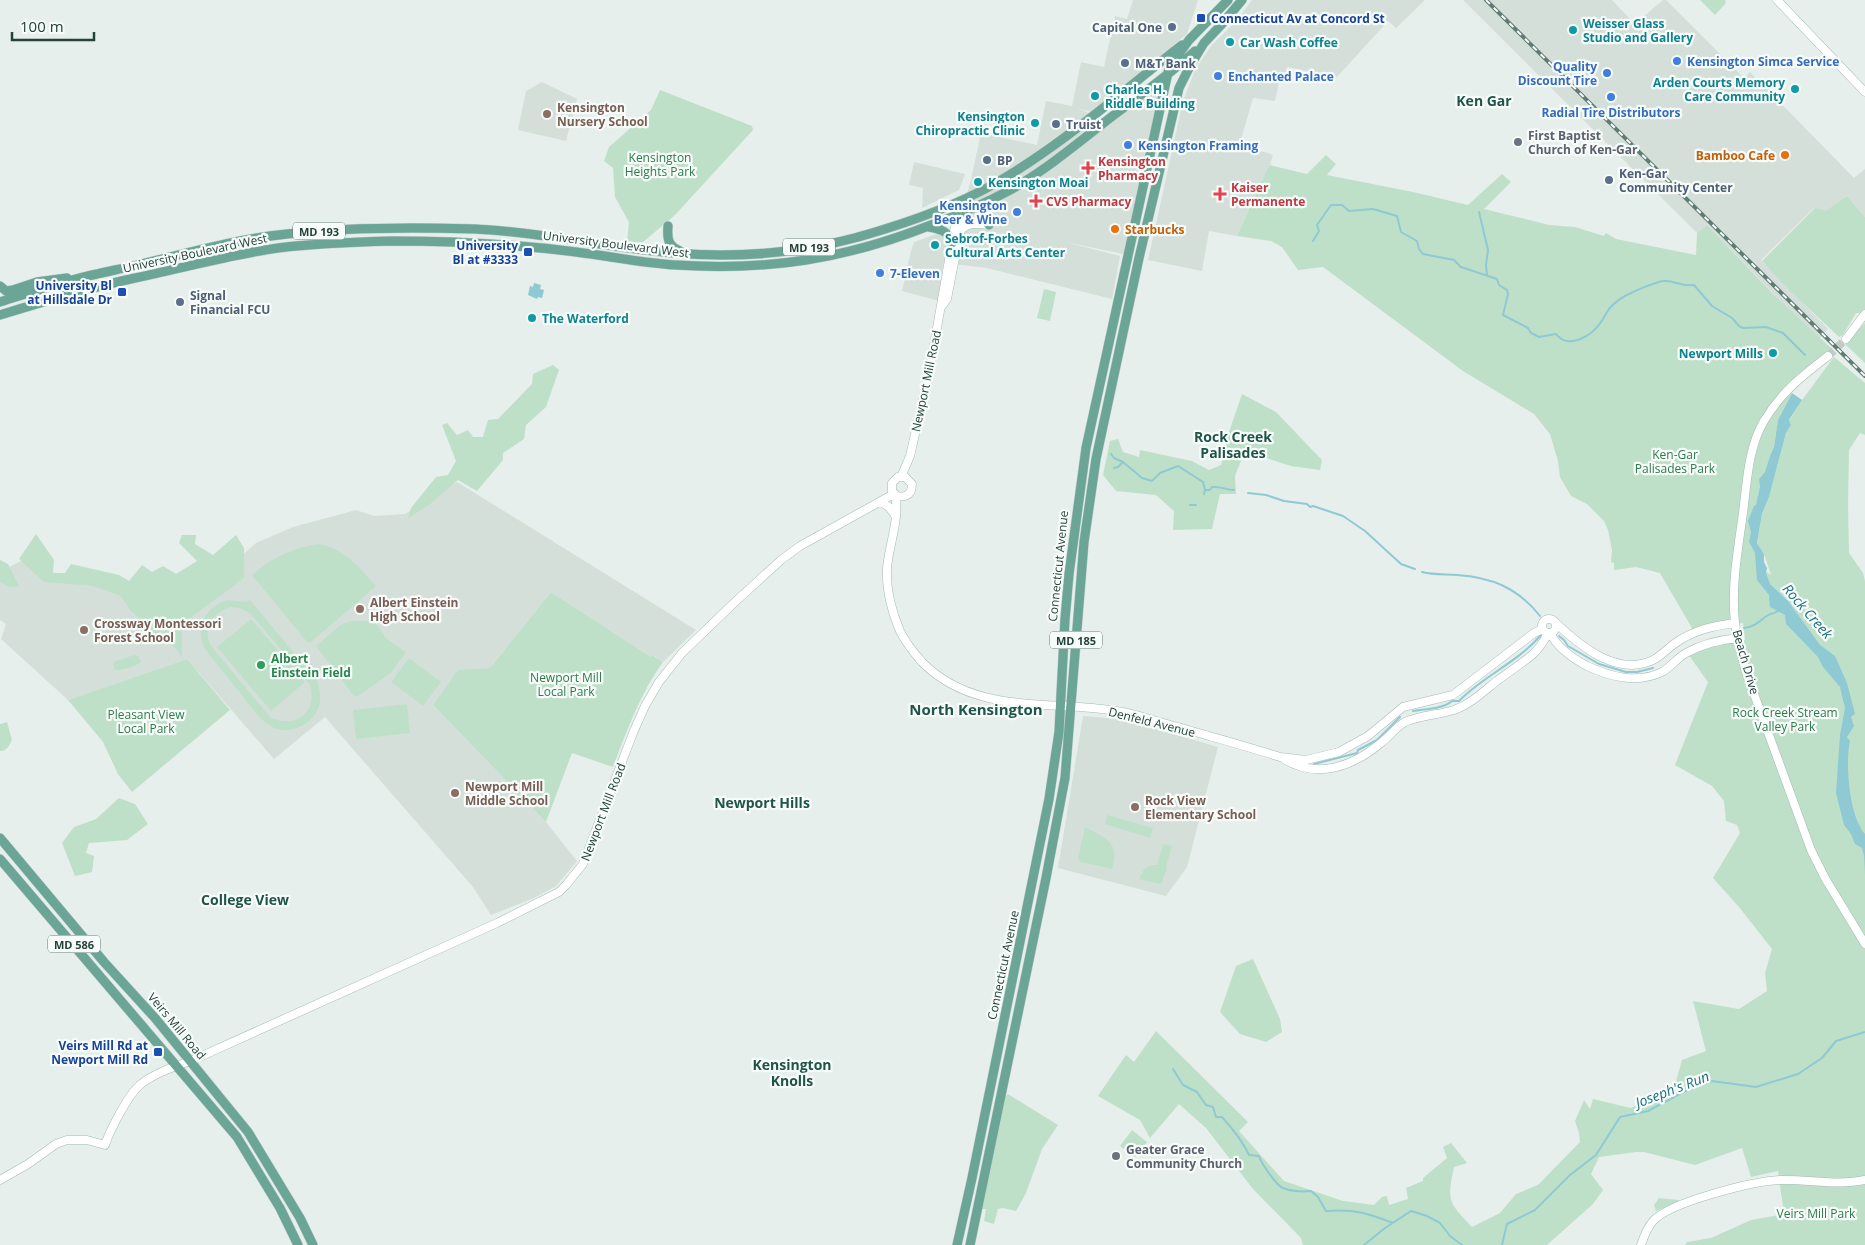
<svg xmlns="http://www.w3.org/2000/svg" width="1865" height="1245" viewBox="0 0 1865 1245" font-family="'Open Sans',sans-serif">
	<rect width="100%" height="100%" fill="#e6efeb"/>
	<!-- built -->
	<path fill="#d4dfda" d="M1133,0H1198L1187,34L1091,112L1077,108L1094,115L1104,123L1168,74L1128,255L1065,242L1120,256L1112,299L987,268L943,263L939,301L902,291L911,251L914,242L975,220L980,221L961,213L970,184L981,133L1037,145L1046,101L1072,106L1081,62L1104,67L1115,16L1127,19Z
		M1252,0H1425L1396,28L1388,21L1337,77L1287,67L1285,76H1280L1275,101L1253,98L1240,143L1259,151L1269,153L1273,156L1270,163L1273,164L1269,165L1237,236L1209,231L1202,271L1148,260L1183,101L1195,70L1211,46L1238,19Z
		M1463,0H1612L1635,24L1663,0H1666L1744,78L1750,72L1854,178L1865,169V217L1847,196L1824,216L1814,208L1761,260L1828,329L1818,340L1707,225L1697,233Z
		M542,82L577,99L566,141L518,130L526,91Z
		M914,162L965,174L959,190L922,208L923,188L909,185Z
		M457,482L696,630L663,662L653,655L651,657L551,592L490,668L433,705L546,822L577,861L556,886L534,898L491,915L473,887L325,717L274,759L187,659L68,700L1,639L6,624L0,620V562L9,567L23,560L47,581L94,584L135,598L164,625L256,543L293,527L356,510L374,516L405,514Z
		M1083,716L1122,719L1218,747L1187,867L1166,896L1058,868Z"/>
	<!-- green -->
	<path fill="#bfe0c8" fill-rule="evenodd" d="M1700,0H1725L1726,3L1715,15Z
		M660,90L752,126L753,130L675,215L643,242L627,243L629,222L615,197L613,168L604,161L609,147L651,110Z
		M1326,155L1336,164L1327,175L1413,192L1468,205L1502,174L1511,182L1484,209L1549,225L1575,227L1604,236L1606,233L1616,239L1696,255L1697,233L1707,225L1772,293L1831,348L1796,376L1799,380L1786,398L1792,393L1778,420L1774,447L1771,452L1755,541L1757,566L1771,575L1764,554L1757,543L1762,514L1769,497L1786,433L1791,425L1789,421L1802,400L1834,357L1865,383V435L1860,433L1849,450L1848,504L1849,553L1863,573L1865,581V1245H1685L1687,1242L1711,1238L1751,1220L1784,1214L1778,1171L1751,1177L1742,1148L1695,1165L1644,1152H1636L1599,1157L1591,1174L1603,1190L1593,1204L1547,1245H1303L1301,1238L1253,1189L1206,1128L1179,1104L1150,1138L1140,1120L1098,1096L1126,1055L1134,1062L1156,1031L1248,1122L1239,1131L1284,1181L1343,1201L1374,1205L1382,1197L1387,1196L1389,1205L1408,1199L1406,1188L1423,1181V1178L1447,1158L1443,1147L1451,1143L1467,1163L1454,1167C1447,1201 1448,1202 1472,1227L1500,1213L1516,1194L1538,1185L1580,1142L1579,1133L1575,1121L1584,1100L1590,1109L1593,1099L1631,1108L1674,1088L1682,1060L1706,1051L1693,1001L1739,1009L1767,991L1765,973L1772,949L1739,907L1713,878L1740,833L1737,825L1726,821L1724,801L1712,786L1675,765L1708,682L1688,654L1697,649L1745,640L1743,623L1693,630L1660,573L1636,567L1614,570V563L1611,562L1612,550L1608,530L1604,521L1587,504L1571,496L1560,477L1558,461L1550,434L1534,414L1463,371L1323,267L1298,270L1282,247L1271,241L1237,236L1269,165L1307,174Z
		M1847,196L1865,217V313H1856L1843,335L1839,337L1790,291L1762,261L1815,208L1826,211Z
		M1044,289L1056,292L1050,321L1037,318Z
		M1865,323V363L1845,344Z
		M553,365L559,370L546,407L526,425L524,439L503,453V460L477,491L458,480L429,505L408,518L411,508L436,477L448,475L456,461L442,425L447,423L457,435L468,430L473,437H483L488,420L498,419L532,384L533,374Z
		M1242,394L1276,412L1322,460L1320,470L1291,466L1245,451L1235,476L1236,494H1220L1212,529L1173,530L1174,511L1156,495L1116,491L1103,475L1110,441L1118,439L1123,452L1139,457L1140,450L1192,461L1209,470L1221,465L1228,435Z
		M36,534L54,560L53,573H65L71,564L119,575L129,581L142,565L152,572L163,566L176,574L197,561L179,543L182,535H196L195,544L213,555L236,535L244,548V578L181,625L182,630V657L162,631L157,635L130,610L121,596L93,586L44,582L19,559Z
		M318,544C344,548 359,567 376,586L311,642H307L252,575C274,557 290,549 318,544Z
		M0,560L8,564L19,586L9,587L0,582Z
		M551,592L651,657L652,655L663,662C640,694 627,730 613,767L572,753L546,822L433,705L458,670L490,668Z
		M227,600L246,602L250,600L318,682C319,689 321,695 320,702C317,721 295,734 277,729C270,727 265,722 260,718L204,648C195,626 205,608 227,600ZM231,607L239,608L250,613L310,685C317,713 297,728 271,718L211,646C202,628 212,613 231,607Z
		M251,619L305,682L271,711L217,647Z
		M352,621H366L377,625L387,639L406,652L391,673L358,696H354L316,646L342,624Z
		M136,655L138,656L141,662C136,666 121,671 115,670L113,663L115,661C123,660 128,656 136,655Z
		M409,658L441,682L423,706L391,682Z
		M187,659L230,710L132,792L118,774L103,742L68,700Z
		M407,704L410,733L356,739L353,710Z
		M7,722L12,740C9,746 7,751 0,751V724Z
		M119,798L135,804L148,824L127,840L89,843L86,853L94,856L92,872L75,876L62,843L74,827L96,819Z
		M1107,815L1153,828L1150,838L1105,824Z
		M1085,827C1107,839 1120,842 1112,869L1081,862L1078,858Z
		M1163,844L1172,846L1166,867L1167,868L1162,882L1160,884L1139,879L1144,869L1151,865H1157Z
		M1253,959L1280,1019L1282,1032L1266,1042L1240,1034L1220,1012L1236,966Z
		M1008,1094L1058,1125L1042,1149L1026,1193L1016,1211L1003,1208L998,1209L994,1224L984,1221L986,1209H978L1001,1100Z
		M1132,1130L1147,1142L1135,1157L1120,1146Z
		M1659,1198L1678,1200L1679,1201L1656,1211L1654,1205Z"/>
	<!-- water -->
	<path fill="#8ec9d4" d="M534,283L541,285L540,289L544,290L542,298L538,297L537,299L528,295L530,286L533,287Z
		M1792,393L1802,400L1789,420L1791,425L1786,433L1769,497L1762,514L1757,543L1764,554V562L1767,568L1766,573L1770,584L1788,601L1820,645L1835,656L1847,683L1855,714L1851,717L1854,726L1847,737L1850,741C1845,763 1849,816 1865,834V874L1864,855L1862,848L1855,844L1851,834L1844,825L1836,793L1840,735L1845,708L1840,687L1823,667L1818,657L1786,624L1785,615L1770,607L1769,595L1757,580L1755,553L1749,542L1751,532L1748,521L1754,506L1756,505L1760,487L1759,479L1765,472L1771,453L1774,447L1778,420Z"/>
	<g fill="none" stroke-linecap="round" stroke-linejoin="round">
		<!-- stream -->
		<path stroke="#8ec9d4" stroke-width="2" d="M1479,212L1488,250L1486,265L1487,275
			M1313,241L1319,231L1317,225L1331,205H1342L1349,211L1373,209L1397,216L1401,232L1417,241L1419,249L1423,254L1454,260L1461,267L1497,279L1499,285L1507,290L1508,294L1503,315L1528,328L1531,333L1539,337L1556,334C1568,350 1592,336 1601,322C1604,318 1606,313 1609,309C1615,302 1622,297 1631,293C1637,290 1658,281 1664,281C1674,280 1681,287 1694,285L1712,306L1732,318L1739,326L1743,328L1766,327L1783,333L1805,355
			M1111,454L1114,458L1123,462
			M1114,468L1118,467L1123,462L1142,478L1152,481L1160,473L1178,466L1203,482L1205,490
			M1248,493L1266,495L1284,501L1307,504L1310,507L1313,506L1343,516L1365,531L1401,564L1415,569
			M1204,494L1205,490H1210L1212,487C1220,486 1226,490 1234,490
			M1190,505H1196
			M1422,572C1434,575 1444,574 1457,575C1491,577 1518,588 1540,616
			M1744,628C1753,627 1758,623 1765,617C1770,613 1776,614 1780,609
			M1559,636L1564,640L1568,646L1599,664L1626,672H1637L1653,668
			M1413,711C1425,709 1443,709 1452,701H1459C1482,677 1518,662 1541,635
			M1314,764L1357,753L1358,750L1377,740L1400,717
			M1173,1069L1183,1085L1197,1092L1206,1105L1213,1107L1216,1117H1222C1233,1129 1242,1140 1249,1155L1259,1156C1261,1163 1276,1185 1283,1188C1291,1191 1302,1192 1311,1191L1318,1197L1326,1211C1355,1209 1367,1213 1393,1223
			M1364,1245L1385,1228L1411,1211L1427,1216L1440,1223L1450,1236L1462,1245
			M1502,1245L1507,1224L1535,1210L1570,1175L1596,1155L1620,1117L1648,1111L1687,1090L1712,1081L1756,1087L1798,1074L1822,1058L1836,1041L1865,1032"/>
		<!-- secondary-tunnel -->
		<path stroke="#bfccc8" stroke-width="8" stroke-dasharray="8 4" stroke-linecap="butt" d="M1828,356L1846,339"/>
		<defs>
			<path id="secondary" d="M1777,0L1865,92
				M960,232C966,221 979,224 989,225
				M942,306L947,299L960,232L961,215
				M1846,339L1865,314
				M1828,356C1802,376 1781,392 1764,421C1748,448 1747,482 1743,513C1738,549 1731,587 1735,623C1737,640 1742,656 1746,672L1811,850L1825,878L1865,944
				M901,477L910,456L929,373L955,226L965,199
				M894,494C902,512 888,548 887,569C886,590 892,612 900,631C906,643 914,653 922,662C974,715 1049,700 1116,711C1137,714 1158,722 1178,727C1212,737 1246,746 1280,757L1306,760L1339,752L1368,736L1403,707L1453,695L1534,633L1543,629
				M881,502L889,507L895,515
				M1542 626a7 7 0 1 1 14 0a7 7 0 1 1-14 0Z
				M1556,623C1580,646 1617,677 1653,660C1661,656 1667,649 1674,644C1693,630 1713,626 1735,623
				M1550,633C1557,647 1574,659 1587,666C1611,677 1637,684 1662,672C1671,667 1677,658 1686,653C1702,644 1719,640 1738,638
				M1284,759C1318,780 1354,766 1382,742C1390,736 1397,726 1405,722C1421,715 1438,715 1454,710C1471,704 1484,691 1498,680C1509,672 1521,664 1532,655C1539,649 1544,641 1548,633
				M0,1180L28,1164L56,1144L67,1140H87L105,1145C110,1130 129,1093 141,1084C156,1072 177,1066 195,1059L497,923L559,892L566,885L583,864L633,733L645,706L659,682L682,653L736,601L781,560L800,546L890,496C901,497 912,499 912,484L905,477H898L892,483V491L898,497
				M1641,1245C1644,1236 1647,1228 1653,1221C1670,1202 1754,1181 1780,1180C1809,1179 1837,1186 1865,1180"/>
			<path id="primary" d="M985,203L981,215L989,225
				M668,226C667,239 668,246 680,251
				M929,227C941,229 948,231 952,243
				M0,286L6,291L13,290L37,282L67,278
				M0,302C32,292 64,281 97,274C109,271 121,269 133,266C184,254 235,239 287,234C349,227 413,227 475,229C542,232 608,248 675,253C745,259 818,251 885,229C927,216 969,200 1006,177C1069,139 1124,90 1182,45
				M0,315C45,301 89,288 135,278C183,268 229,255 278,248C316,243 354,242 392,241C454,241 514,244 576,252C609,256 642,263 676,265C769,271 845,259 931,225C959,215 986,203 1012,189C1047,169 1078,143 1110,118C1139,96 1168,76 1195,51
				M0,838L104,962L155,1018L248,1132L300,1218L313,1245
				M0,859L237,1137L280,1208L298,1245
				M957,1245L972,1178L1049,799L1059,732L1065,619L1069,574L1086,448L1169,68L1189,40L1228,0
				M970,1245L1046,878L1065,778L1084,542L1096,459L1139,258L1179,88L1190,66L1204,43L1221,25L1242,0"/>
		</defs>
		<!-- secondary casing -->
		<use href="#secondary" stroke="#a4bbb3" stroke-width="9"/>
		<!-- primary casing -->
		<use href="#primary" stroke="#c2cac8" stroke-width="10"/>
		<!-- secondary -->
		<use href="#secondary" stroke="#fff" stroke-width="8"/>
		<!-- primary -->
		<use href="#primary" stroke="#6aa596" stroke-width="9"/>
		<defs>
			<path id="rail" d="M1486,0L1865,376"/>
		</defs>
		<!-- rail casing -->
		<use href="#rail" stroke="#5f7d75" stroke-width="4"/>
		<!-- rail -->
		<use href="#rail" stroke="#f7fbf9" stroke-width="2" stroke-dasharray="5.5" stroke-linecap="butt"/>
	</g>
	<!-- markers -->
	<g fill="#1a4fb4" stroke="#f7fbf9" stroke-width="2">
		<rect x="1196" y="13" width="10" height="10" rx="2.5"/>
		<rect x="523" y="247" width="10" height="10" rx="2.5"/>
		<rect x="117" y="287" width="10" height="10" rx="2.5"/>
		<rect x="153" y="1047" width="10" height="10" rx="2.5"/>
	</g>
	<g fill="#5c6f8a" stroke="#f7fbf9" stroke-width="2">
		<circle cx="1172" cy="27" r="5"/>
		<circle cx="1125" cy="63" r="5"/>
		<circle cx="1056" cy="124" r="5"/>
		<circle cx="987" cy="160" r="5"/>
		<circle cx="1609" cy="180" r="5"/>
		<circle cx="180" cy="302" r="5"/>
	</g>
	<g fill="#0f9aa8" stroke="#f7fbf9" stroke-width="2">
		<circle cx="1573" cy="30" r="5"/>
		<circle cx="1230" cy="42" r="5"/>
		<circle cx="1795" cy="89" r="5"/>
		<circle cx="1095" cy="96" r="5"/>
		<circle cx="1035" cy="123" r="5"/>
		<circle cx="978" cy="182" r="5"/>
		<circle cx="935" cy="245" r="5"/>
		<circle cx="532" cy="318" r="5"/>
		<circle cx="1773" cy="353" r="5"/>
	</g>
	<g fill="#3f7fe0" stroke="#f7fbf9" stroke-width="2">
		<circle cx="1677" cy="61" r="5"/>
		<circle cx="1607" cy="73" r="5"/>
		<circle cx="1218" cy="76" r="5"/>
		<circle cx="1611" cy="97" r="5"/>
		<circle cx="1128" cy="145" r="5"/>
		<circle cx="1017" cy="212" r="5"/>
		<circle cx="880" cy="273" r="5"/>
	</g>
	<g fill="#8d6e63" stroke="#f7fbf9" stroke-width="2">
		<circle cx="547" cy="114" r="5"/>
		<circle cx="360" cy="609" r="5"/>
		<circle cx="84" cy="630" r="5"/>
		<circle cx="455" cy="793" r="5"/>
		<circle cx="1135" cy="807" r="5"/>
	</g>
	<g fill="#6b7280" stroke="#f7fbf9" stroke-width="2">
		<circle cx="1518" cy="142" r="5"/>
		<circle cx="1116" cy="1156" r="5"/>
	</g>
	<g fill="#e8710a" stroke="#f7fbf9" stroke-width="2">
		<circle cx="1785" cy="155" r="5"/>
		<circle cx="1115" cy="229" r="5"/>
	</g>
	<g fill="#e0444e" stroke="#f7fbf9" stroke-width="2">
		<path d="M1085.5 160.5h5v5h5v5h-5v5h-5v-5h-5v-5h5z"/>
		<path d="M1217.5 186.5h5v5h5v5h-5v5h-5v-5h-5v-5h5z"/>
		<path d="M1033.5 193.5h5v5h5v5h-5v5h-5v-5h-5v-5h5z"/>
	</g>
	<circle fill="#2e9e5b" stroke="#f7fbf9" stroke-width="2" cx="261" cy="665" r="5"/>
	<g text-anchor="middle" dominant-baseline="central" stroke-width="4.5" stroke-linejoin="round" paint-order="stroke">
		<!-- shield labels -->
		<g fill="#f7fbf9" stroke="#637a73" stroke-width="1">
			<rect x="293" y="222.5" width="52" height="17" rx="4"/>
			<rect x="783" y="238.5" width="52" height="17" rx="4"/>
			<rect x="1050" y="631.5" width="52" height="17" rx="4"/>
			<rect x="48" y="935.5" width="52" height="17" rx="4"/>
		</g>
		<g font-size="11" font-weight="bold" fill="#24423a">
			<text x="319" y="231">MD 193</text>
			<text x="809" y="247">MD 193</text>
			<text x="1076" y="640">MD 185</text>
			<text x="74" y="944">MD 586</text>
		</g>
		<!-- transit labels -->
		<g font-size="12" font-weight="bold" fill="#164399" stroke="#f7fbf9" text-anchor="end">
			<text x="1211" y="18" text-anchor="start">Connecticut Av at Concord St</text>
			<text x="518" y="245">University<tspan x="518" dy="14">Bl at #3333</tspan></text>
			<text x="112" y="285">University Bl<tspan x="112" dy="14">at Hillsdale Dr</tspan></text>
			<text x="148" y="1045">Veirs Mill Rd at<tspan x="148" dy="14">Newport Mill Rd</tspan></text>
		</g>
		<!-- culture labels -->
		<g font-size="12" font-weight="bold" fill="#0d838f" stroke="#f7fbf9" text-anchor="start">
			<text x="1583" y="23">Weisser Glass<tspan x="1583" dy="14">Studio and Gallery</tspan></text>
			<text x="1240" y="42">Car Wash Coffee</text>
			<text x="1785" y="82" text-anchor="end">Arden Courts Memory<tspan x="1785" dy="14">Care Community</tspan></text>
			<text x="1105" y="89">Charles H.<tspan x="1105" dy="14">Riddle Building</tspan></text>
			<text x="1025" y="116" text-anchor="end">Kensington<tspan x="1025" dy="14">Chiropractic Clinic</tspan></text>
			<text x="988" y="182">Kensington Moai</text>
			<text x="945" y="238">Sebrof-Forbes<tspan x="945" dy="14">Cultural Arts Center</tspan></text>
			<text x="542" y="318">The Waterford</text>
			<text x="1763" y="353" text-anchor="end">Newport Mills</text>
		</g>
		<!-- service labels -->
		<g font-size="12" font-weight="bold" fill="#4e5e75" stroke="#f7fbf9" text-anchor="start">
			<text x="1162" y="27" text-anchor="end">Capital One</text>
			<text x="1135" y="63">M&amp;T Bank</text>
			<text x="1066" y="124">Truist</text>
			<text x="997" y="160">BP</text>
			<text x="1619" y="173">Ken-Gar<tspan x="1619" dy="14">Community Center</tspan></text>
			<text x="190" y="295">Signal<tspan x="190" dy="14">Financial FCU</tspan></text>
		</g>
		<!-- shop labels -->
		<g font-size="12" font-weight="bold" fill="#366cbe" stroke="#f7fbf9" text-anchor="start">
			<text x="1687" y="61">Kensington Simca Service</text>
			<text x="1597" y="66" text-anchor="end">Quality<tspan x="1597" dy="14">Discount Tire</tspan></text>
			<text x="1228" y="76">Enchanted Palace</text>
			<text x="1611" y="112" text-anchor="middle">Radial Tire Distributors</text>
			<text x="1138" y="145">Kensington Framing</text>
			<text x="1007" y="205" text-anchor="end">Kensington<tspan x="1007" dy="14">Beer &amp; Wine</tspan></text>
			<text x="890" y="273">7-Eleven</text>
		</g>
		<!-- education labels -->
		<g font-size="12" font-weight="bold" fill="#785e54" stroke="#f7fbf9" text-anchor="start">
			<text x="557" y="107">Kensington<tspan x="557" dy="14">Nursery School</tspan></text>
			<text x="370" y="602">Albert Einstein<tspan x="370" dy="14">High School</tspan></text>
			<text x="94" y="623">Crossway Montessori<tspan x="94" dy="14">Forest School</tspan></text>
			<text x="465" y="786">Newport Mill<tspan x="465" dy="14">Middle School</tspan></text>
			<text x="1145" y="800">Rock View<tspan x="1145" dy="14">Elementary School</tspan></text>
		</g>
		<!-- worship labels -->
		<g font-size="12" font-weight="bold" fill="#5b616d" stroke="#f7fbf9" text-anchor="start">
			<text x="1528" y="135">First Baptist<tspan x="1528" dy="14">Church of Ken-Gar</tspan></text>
			<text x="1126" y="1149">Geater Grace<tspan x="1126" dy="14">Community Church</tspan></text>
		</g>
		<!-- food labels -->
		<g font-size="12" font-weight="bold" fill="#c56008" stroke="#f7fbf9" text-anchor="end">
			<text x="1775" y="155">Bamboo Cafe</text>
			<text x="1125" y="229" text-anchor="start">Starbucks</text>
		</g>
		<!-- park labels -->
		<g font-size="12" fill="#2d7a4b" stroke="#f7fbf9">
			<text x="660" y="157">Kensington<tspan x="660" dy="14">Heights Park</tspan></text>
			<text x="1675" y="454">Ken-Gar<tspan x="1675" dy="14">Palisades Park</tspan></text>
			<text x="566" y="677">Newport Mill<tspan x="566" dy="14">Local Park</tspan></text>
			<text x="1785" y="712">Rock Creek Stream<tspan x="1785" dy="14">Valley Park</tspan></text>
			<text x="146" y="714">Pleasant View<tspan x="146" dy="14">Local Park</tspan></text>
			<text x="1816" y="1213">Veirs Mill Park</text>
		</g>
		<!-- health labels -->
		<g font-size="12" font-weight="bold" fill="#be3a42" stroke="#f7fbf9" text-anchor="start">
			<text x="1098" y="161">Kensington<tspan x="1098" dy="14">Pharmacy</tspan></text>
			<text x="1231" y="187">Kaiser<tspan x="1231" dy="14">Permanente</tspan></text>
			<text x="1046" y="201">CVS Pharmacy</text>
		</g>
		<!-- street labels -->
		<g font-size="12" fill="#24423a" stroke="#f7fbf9">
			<text transform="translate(616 244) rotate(7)">University Boulevard West</text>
			<text transform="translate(195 253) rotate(-12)">University Boulevard West</text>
			<text transform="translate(926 381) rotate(-78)">Newport Mill Road</text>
			<text transform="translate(1058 566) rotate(-84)">Connecticut Avenue</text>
			<text transform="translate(1746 662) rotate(74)">Beach Drive</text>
			<text transform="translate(1152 722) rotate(14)">Denfeld Avenue</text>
			<text transform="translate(603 812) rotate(-69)">Newport Mill Road</text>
			<text transform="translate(1003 965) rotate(-78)">Connecticut Avenue</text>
			<text transform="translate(177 1026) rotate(50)">Veirs Mill Road</text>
		</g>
		<!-- leisure labels -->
		<g font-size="12" font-weight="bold" fill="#27864d" stroke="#f7fbf9" text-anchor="start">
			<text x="271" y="658">Albert<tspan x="271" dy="14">Einstein Field</tspan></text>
		</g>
		<!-- neighbourhood labels -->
		<g font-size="14" font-weight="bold" fill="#1f5548" stroke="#f7fbf9">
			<text x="1484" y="100">Ken Gar</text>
			<text x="1233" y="436">Rock Creek<tspan x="1233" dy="16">Palisades</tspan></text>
			<text x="762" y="802">Newport Hills</text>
			<text x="245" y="899">College View</text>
			<text x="792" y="1064">Kensington<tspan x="792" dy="16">Knolls</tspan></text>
		</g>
		<!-- water labels -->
		<g font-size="14" font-style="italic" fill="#1c6f80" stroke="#f7fbf9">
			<text transform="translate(1808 611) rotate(49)">Rock Creek</text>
			<text transform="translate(1672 1089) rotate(-21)">Joseph's Run</text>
		</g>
		<!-- quarter labels -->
		<g font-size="15" font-weight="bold" fill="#1f5548" stroke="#f7fbf9">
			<text x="976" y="709">North Kensington</text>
		</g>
	</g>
	<!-- scale -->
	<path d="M12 32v8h82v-8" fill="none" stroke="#24423a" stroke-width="2.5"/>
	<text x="20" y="32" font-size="15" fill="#24423a" stroke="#f7fbf9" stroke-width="4" paint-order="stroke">100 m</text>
</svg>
